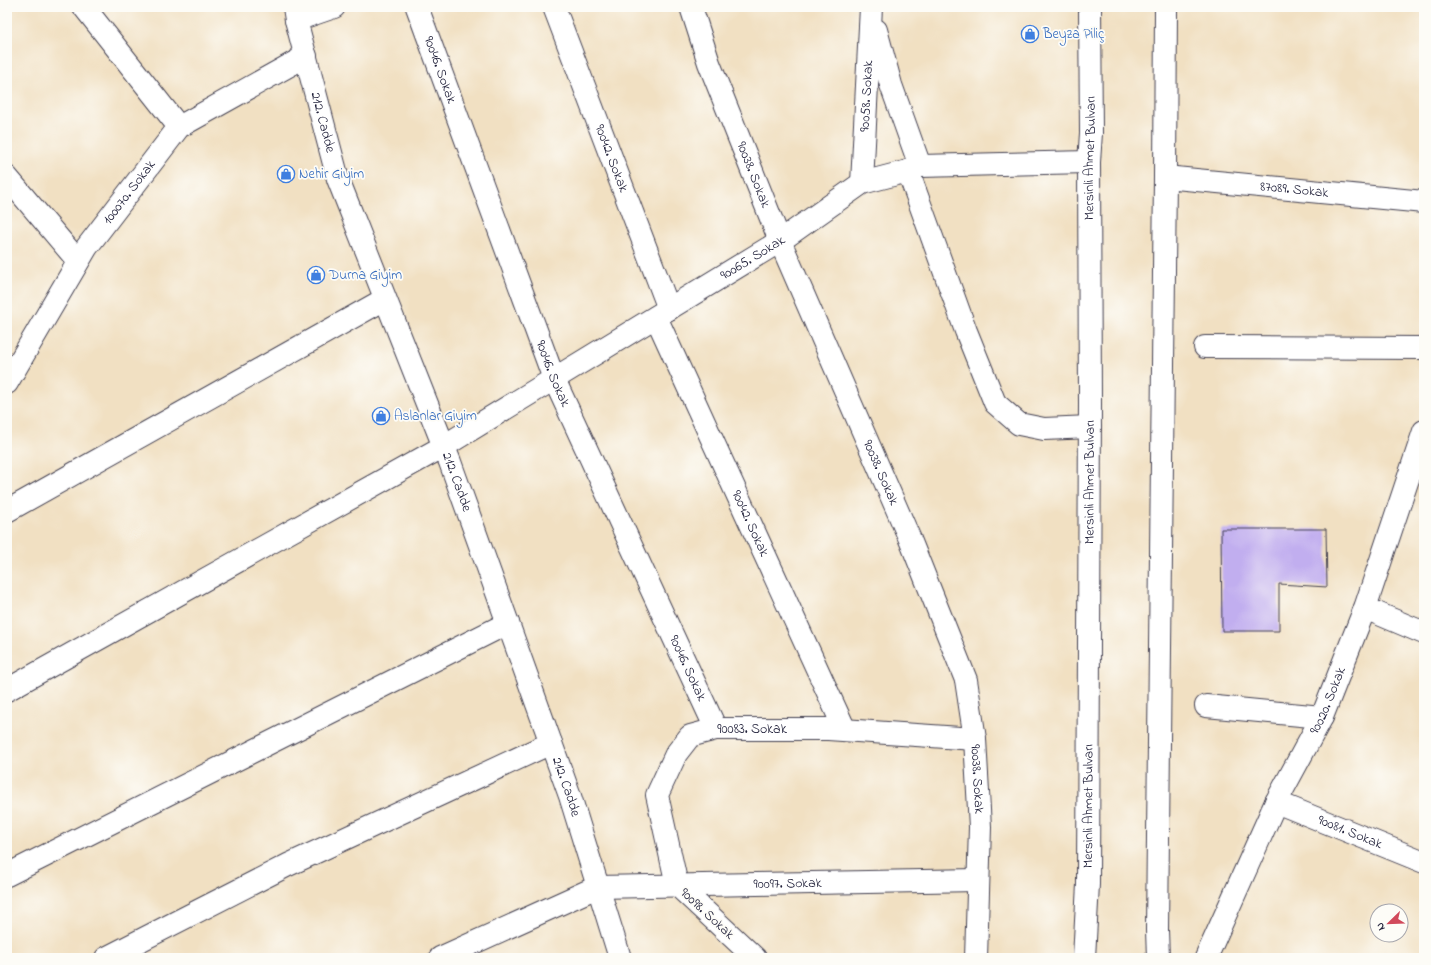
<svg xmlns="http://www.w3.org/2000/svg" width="1431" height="965" viewBox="0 0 1431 965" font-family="'Indie Flower',sans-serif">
	<rect width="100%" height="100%" fill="#fdfcf7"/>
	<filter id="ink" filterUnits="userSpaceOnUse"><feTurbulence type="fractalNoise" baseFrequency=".025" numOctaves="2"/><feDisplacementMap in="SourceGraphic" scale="8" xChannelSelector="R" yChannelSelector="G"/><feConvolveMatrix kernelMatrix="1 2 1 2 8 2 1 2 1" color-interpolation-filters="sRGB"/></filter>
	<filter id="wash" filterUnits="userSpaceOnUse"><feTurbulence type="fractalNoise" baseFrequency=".012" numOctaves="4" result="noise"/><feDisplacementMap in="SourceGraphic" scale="16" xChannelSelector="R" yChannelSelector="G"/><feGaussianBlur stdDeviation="0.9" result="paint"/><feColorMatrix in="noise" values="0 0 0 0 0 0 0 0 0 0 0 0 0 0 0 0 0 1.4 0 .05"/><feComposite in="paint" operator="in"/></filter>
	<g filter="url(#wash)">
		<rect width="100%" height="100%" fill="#f1e0c2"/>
		<g id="blocks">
			<!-- building -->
			<path fill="#c1aeef" d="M1221,529H1326L1327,587L1279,584V631H1222Z"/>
		</g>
	</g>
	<g filter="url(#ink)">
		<use href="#blocks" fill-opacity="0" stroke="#413e4f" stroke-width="1"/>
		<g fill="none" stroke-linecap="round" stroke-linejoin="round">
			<defs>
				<g id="minor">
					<path d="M84,7L179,127"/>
					<path id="s1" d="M417,7L554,379L716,729"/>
					<path id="s2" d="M554,7L669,309"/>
					<path id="s3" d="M691,7L709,63L780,241L909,537L966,680L975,739L980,827L976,958"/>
					<path d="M296,20L334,7"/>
					<path d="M876,30L891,85L920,166"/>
					<path d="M908,171L966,331L995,403L1019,424L1044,429L1090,427"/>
					<path d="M7,177L78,261"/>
					<path id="s4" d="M1165,177L1424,202"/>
					<path id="s5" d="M862,183L871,7"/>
					<path id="s6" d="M656,317L845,730"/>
					<path d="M1205,347L1424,348"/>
					<path id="s7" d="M7,383L87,247L179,127L306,56"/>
					<path d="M7,511L385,299"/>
					<path d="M1365,608L1424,633"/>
					<path id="s8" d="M7,690L444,446L780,241L862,183L908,171L920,166L1089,162"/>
					<path d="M1206,706L1322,717"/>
					<path id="s9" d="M1276,802L1424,862"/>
					<path d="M7,875L508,623"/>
					<path d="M106,958L288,865L551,743"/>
					<path id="s10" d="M440,958L597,887L978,880"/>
					<path id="s11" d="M755,958L677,885L657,795L676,754L690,736L716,729H828L975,739"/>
					<path id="s12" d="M1206,958L1276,802L1322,717L1365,608L1424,431"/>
				</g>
				<g id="tertiary">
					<path id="s13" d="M294,7L296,20L338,179L450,462L570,796L620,958"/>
				</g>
				<g id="secondary">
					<path id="s14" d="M1084,958L1088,884L1090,403L1089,162L1091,133L1090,7"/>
					<path d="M1158,958L1157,930L1165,177L1166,7"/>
				</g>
			</defs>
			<!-- minor casing -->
			<use href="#minor" stroke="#413e4f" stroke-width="24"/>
			<!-- tertiary casing -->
			<use href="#tertiary" stroke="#413e4f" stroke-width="24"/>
			<!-- secondary casing -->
			<use href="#secondary" stroke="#413e4f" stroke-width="24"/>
			<!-- minor -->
			<use href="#minor" stroke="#fff" stroke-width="22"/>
			<!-- tertiary -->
			<use href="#tertiary" stroke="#fff" stroke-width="22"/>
			<!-- secondary -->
			<use href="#secondary" stroke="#fff" stroke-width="22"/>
		</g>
	</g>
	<!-- icons -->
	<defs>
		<symbol id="shop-ring" viewBox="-11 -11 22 22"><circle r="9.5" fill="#fdfcf7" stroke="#3f7fe0" stroke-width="1.5"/><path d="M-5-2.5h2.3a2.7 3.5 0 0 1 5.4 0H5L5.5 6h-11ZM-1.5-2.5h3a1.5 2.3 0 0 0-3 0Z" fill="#3f7fe0"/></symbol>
	</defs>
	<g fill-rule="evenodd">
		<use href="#shop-ring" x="1020" y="24" width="20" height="20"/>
		<use href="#shop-ring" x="276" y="164" width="20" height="20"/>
		<use href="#shop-ring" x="306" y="265" width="20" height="20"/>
		<use href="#shop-ring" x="371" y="406" width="20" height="20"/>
	</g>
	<g text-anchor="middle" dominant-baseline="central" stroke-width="3.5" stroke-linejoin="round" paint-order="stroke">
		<!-- shop labels -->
		<g font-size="14" fill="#366cbe" stroke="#fdfcf7" text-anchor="start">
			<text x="1043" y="34">Beyza Piliç</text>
			<text x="299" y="174">Nehir Giyim</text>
			<text x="329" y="275">Durna Giyim</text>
			<text x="394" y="416">Aslanlar Giyim</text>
		</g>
		<!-- street labels -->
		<g font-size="14" fill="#22223b" stroke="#fdfcf7">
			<text stroke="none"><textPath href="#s1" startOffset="67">90046. Sokak</textPath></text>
			<text stroke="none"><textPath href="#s5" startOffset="87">90058. Sokak</textPath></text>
			<text stroke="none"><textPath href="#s13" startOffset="119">212. Cadde</textPath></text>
			<text stroke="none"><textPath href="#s2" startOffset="162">90042. Sokak</textPath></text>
			<text stroke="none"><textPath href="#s14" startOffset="800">Mersinli Ahmet Bulvarı</textPath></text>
			<text stroke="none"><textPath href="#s3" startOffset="179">90038. Sokak</textPath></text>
			<text stroke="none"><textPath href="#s4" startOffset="130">87089. Sokak</textPath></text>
			<text stroke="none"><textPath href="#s7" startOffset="227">100070. Sokak</textPath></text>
			<text stroke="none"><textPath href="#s8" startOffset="862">90065. Sokak</textPath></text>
			<text stroke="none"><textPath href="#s1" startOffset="391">90046. Sokak</textPath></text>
			<text stroke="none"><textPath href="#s3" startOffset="503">90038. Sokak</textPath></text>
			<text stroke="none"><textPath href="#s13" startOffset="503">212. Cadde</textPath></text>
			<text stroke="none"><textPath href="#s14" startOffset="476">Mersinli Ahmet Bulvarı</textPath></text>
			<text stroke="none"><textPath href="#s6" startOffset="227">90042. Sokak</textPath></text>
			<text stroke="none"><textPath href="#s1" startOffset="715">90046. Sokak</textPath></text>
			<text stroke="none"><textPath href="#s12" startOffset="285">90020. Sokak</textPath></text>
			<text stroke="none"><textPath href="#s11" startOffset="330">90083. Sokak</textPath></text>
			<text stroke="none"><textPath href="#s3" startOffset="827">90038. Sokak</textPath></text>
			<text stroke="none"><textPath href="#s13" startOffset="827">212. Cadde</textPath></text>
			<text stroke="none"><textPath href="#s14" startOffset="152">Mersinli Ahmet Bulvarı</textPath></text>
			<text stroke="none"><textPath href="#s9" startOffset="80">90081. Sokak</textPath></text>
			<text stroke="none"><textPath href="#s10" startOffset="363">90097. Sokak</textPath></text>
			<text transform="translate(707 914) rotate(43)">90098. Sokak</text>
		</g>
	</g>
	<!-- margin -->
	<rect width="1431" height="965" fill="none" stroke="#fdfcf7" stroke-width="24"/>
	<!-- north arrow -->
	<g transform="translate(1389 923) rotate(247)"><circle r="19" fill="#fdfcf7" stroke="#a5a5ac"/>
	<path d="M0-3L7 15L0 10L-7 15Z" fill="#d1495b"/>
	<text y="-6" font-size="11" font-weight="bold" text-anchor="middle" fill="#22223b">N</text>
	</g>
</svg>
